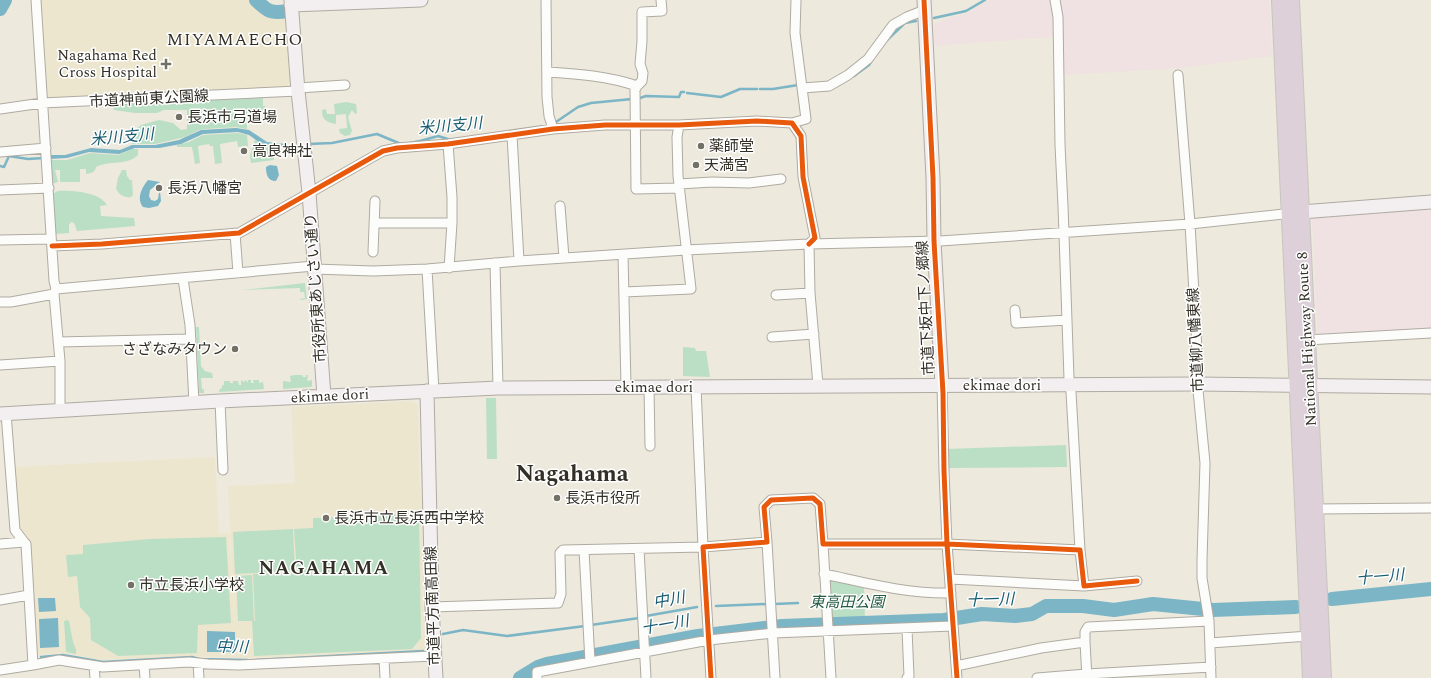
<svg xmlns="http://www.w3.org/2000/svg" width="1431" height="678" viewBox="0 0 1431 678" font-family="Spectral,'Noto Sans JP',serif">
	<rect width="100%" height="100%" fill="#ede9dc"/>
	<!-- commercial -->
	<path fill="#f0e1e2" d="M989,0H1269L1272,56L1181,68L1062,75V36L935,46L934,24L949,18L966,14Z
		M1431,204V330L1318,337L1312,218L1317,215Z"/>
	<!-- built -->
	<path fill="#ede6cf" d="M40,0H250L261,12L266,14L273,16L285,15L288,42L291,85L288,88L50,99L45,93Z
		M412,401L418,406L419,476L422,506L423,605L426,652L245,658L191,656L102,660L63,653L35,655L28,543L17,528L13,467L215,457L219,533H229L235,629H228H235L228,486L295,483L291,407Z"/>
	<!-- green -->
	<path fill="#bbdfc5" d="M263,98V106H265L267,109L258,111H247V129L236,127L205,129L199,130L185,137L155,144H132L133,132L141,125L159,120L173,123L181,130L187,129V110H164L157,113H135L114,110L111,103Z
		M346,102L356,104L357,113L355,114L352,110L348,117L352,131L350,135L345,136L340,133L339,129L347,128L346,114L336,115V124C326,122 322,120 322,110L326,109L327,114H335L334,104Z
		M238,133L247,135L248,146L238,147L237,141L220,144L222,163L215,164L213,146H210L209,144L198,146L200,163L195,164L192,147H177V145L189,142L203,135Z
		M255,139L263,145L274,147V150H276L277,157H274V160L251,163L250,156Z
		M133,149H138V155C127,166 110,160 96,167C95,172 92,173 86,174V169H80V182H60V170H55L58,182L52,184L50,160H67L90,153L118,155Z
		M122,170H126L127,176L130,180H132L133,195L131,197C125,198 119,195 116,189L118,178Z
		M58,191C71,190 100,192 107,205L100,206L101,216L134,218L135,226L77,231L74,223L71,222L69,225V233L55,234L52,194Z
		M305,283L307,299L301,300L300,299L305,298L304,292H300V288L242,290Z
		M196,327H199L201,366L205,371L212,373L213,378H201L202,389H204V393H199Z
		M683,347L695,348L696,351H706L710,377L683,376Z
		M295,375H302L303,377H306V375H308L307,381L312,380V386L311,387L283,389V381L291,382L290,376Z
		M242,380L243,382L246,380L247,382H248V380H251V383H254L253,380H259V383L263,382L264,389L219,392L220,389L222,388V385H224V381H230V383H233V381H238L239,385H241V381Z
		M486,398H496L497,459H487Z
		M1066,445L1067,467L945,468L946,449Z
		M419,514L421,638L412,649L254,656L252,621H255L253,574L297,573L294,529L313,528V518Z
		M293,529L295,571L235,574L233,532Z
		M226,537L231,623L198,625L197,653L118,656L91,640L90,618L80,607L77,576L68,577L66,555L83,554V545L149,539Z
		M252,575L254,621H238L236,576Z
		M828,579L864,588L865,620L831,621Z
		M67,620L69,621L73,642L76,649V654L66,652L64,621Z"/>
	<!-- water -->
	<path fill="#7bb5c6" d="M236,128L249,130L267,142L286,144L287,147L263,145L249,135L238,132L203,134L181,144L159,148H135L119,154L89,152L67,158L50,159V155H65L91,148L120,150L132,145H155L179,140L201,130Z
		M270,165L277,166L279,175L276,181C268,181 266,175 266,167Z
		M148,180L160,182L159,183L150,190L149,196L151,200L155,201L158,199L159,192L160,191L161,201L158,206L149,208L143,207C136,199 142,187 148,180Z
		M38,598H55L56,611L39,612Z
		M58,618L59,647L40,648L39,619Z
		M207,631L235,632V652H207Z"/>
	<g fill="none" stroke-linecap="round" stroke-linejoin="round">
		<!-- stream -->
		<path stroke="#7bb5c6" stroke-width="2.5" d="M934,18L966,11L985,0
			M887,40L905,23L916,21
			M854,76L869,65L872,60
			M760,89H773L798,85L800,86
			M687,93L721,97L740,89H757
			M640,98L646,96L679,97L681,92H684
			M553,124L578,107L591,103L632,99
			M410,143L420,141L438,136L451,140
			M308,144L332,143L377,134L401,144
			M0,166L4,167L9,156L28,159L44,158
			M774,604L798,603
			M716,606L766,604
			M646,616L697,607
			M591,625L639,618
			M443,634L463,630L507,636L585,626
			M41,657L63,655L103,662L192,657L199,659L247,660
			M256,660L423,651"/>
		<!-- river -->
		<path stroke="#7bb5c6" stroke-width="14" d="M256,0C267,11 271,14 287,11
			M0,9L5,0
			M1332,599L1431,589
			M520,678L538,667L547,664L698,636L782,626L944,620L982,614L1015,616L1032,614L1046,606H1083L1114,610L1153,604L1213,610L1296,607"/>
		<defs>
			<path id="street" d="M36,0C42,94 48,187 54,281L56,289L54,294L60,361V410
				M546,0L547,97L549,116L553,129
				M661,0L662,11L642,12V41L640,64L643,73L642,81L637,86L635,90L636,189L679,188
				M1055,0L1058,17L1060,145L1063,206L1069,378L1071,392L1080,550
				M548,72C578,74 608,76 637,86
				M1178,75L1190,224L1196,327L1198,390L1205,463L1202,560V578L1209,621L1211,678
				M298,88L345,85
				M803,88L829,86L848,75L868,59L893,25L907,17L925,10
				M0,109L42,103L298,91
				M792,123L806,119L795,33L796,0
				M512,135L519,261
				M448,144L452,197V223
				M0,152L46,148
				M679,184L712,182L749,183L781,179
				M0,190L49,188
				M560,206L564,258
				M374,223H452L449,268
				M235,233L238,273
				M0,240L51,239
				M809,244L940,241L1190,224L1293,213
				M52,246L102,244L239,233L383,151L397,148L448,144L553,129L605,125H679L757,121L792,123L801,136L803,177L815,238L809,244
				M373,252L375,201
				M623,255L626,386
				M495,263L498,388
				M314,269L373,271L427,269L519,261L686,250L809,244L810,293L818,385
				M427,269L434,391
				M183,279L190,325L194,403
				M56,289L314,266
				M624,292L691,289L678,176L677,137L679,125
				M776,295L810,293
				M0,302H11L54,294
				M1015,310L1016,323L1067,320
				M772,337L814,334
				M1307,340L1431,333
				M58,342L191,339
				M0,365L60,361
				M942,385L944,471L947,544L957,678
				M649,387L650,446
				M220,401L223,470
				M1315,509L1431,508
				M24,542L26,544L33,665
				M767,542L775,678
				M0,544L24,542L15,530L6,413
				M823,544L831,678
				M639,549L646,678
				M584,550L590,662
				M824,574C867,583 906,594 951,593
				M950,579L1084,586
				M0,600L29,595
				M432,607L558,603L561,594L560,553L563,550L703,547L696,387
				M1085,642L1087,678
				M1210,643L1309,636
				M384,659L385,678
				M198,663L199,678
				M144,665L145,678
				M94,666L95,678
				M956,666L1041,648L1085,642V632L1088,627L1209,621
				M0,670L33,665L59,660L103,667L189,662L208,664L239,665L434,656
				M537,678V672L709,640L773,633L953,626
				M711,678L703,547L767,542L764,507L771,500L813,498L820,504L823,544H947L1080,550L1084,586L1137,581
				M907,678L909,676L907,629
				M1037,678L1087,674L1211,667"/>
			<path id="secondary" d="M291,0L298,91L309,193L324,396
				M924,0L933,178L934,241L942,385
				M291,5L421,0
				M1301,212L1431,202
				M427,391L432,607L436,678
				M0,414L220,401L498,388L1198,384L1431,387"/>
			<path id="highway" d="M1280,0L1311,678
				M1291,0L1323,678"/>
		</defs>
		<!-- street casing -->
		<use href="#street" stroke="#afaba2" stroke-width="11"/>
		<!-- secondary casing -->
		<use href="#secondary" stroke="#afaba2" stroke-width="15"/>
		<!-- highway casing -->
		<use href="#highway" stroke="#c8c5bf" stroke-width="18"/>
		<!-- street -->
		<use href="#street" stroke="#fcfcfa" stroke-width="9"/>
		<!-- secondary -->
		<use href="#secondary" stroke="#f3eef0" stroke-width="13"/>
		<!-- highway -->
		<use href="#highway" stroke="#ddd0d9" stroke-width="16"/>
		<defs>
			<path id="cycleway" d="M924,0L933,178L934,241L943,393L944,471L947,544L957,678
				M52,246L102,244L239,233L383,151L397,148L448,144L553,129L605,125H679L757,121L792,123L801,136L803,177L815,238L809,244
				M711,678L703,547L767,542L764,507L771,500L813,498L820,504L823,544H947L1080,550L1084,586L1137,581"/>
		</defs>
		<!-- cycleway casing -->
		<use href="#cycleway" stroke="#fff" stroke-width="8"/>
		<!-- cycleway -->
		<use href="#cycleway" stroke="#e8590c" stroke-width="5"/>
	</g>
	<!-- markers -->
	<g fill="#737066" stroke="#fff" stroke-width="1.5">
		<path d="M164 58h4v4h4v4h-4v4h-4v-4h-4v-4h4z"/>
		<circle cx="179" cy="117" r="4"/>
		<circle cx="701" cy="146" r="4"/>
		<circle cx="244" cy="151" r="4"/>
		<circle cx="696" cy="165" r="4"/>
		<circle cx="159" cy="188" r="4"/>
		<circle cx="235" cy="349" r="4"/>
		<circle cx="557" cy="498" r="4"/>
		<circle cx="326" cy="518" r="4"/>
		<circle cx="131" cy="585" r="4"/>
	</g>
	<g text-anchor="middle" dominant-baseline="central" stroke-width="3" stroke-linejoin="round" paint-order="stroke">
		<!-- poi labels -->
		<g font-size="15" fill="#322f26" stroke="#fff" text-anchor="start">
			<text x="157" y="55" text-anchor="end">Nagahama Red<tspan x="157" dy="17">Cross Hospital</tspan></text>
			<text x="187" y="117">長浜市弓道場</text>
			<text x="709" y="146">薬師堂</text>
			<text x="252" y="151">高良神社</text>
			<text x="704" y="165">天満宮</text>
			<text x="167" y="188">長浜八幡宮</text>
			<text x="227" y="349" text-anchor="end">さざなみタウン</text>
			<text x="565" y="498">長浜市役所</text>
			<text x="334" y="518">長浜市立長浜西中学校</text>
			<text x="139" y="585">市立長浜小学校</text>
		</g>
		<!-- street labels -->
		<g font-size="15" fill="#322f26" stroke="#fff">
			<text transform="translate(149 99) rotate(-3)">市道神前東公園線</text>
			<text transform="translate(316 288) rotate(-94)">市役所東あじさい通り</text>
			<text transform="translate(926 308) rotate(-93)">市道下坂中下ノ郷線</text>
			<text transform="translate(1307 339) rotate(-93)">National Highway Route 8</text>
			<text transform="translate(1196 340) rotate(-93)">市道柳八幡東線</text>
			<text x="1002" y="385">ekimae dori</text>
			<text x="654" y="387">ekimae dori</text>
			<text transform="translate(330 396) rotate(-3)">ekimae dori</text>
			<text transform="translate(433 606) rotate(-92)">市道平方南高田線</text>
		</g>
		<!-- park labels -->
		<g font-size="15" font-style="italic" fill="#245b41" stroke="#fff">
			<text x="847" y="602">東高田公園</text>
		</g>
		<!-- water labels -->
		<g font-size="16" font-style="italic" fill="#1a5d72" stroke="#fff">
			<text transform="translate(450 126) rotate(-5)">米川支川</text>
			<text transform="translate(122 137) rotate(-5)">米川支川</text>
			<text transform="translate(1380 577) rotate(-5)">十一川</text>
			<text transform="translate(669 600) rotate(-10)">中川</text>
			<text transform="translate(990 600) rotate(-2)">十一川</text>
			<text transform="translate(665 625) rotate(-10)">十一川</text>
			<text transform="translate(232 647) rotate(2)">中川</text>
		</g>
		<!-- quarter labels -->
		<g font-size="17" letter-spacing="1" fill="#322f26" stroke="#fff">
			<text x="235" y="40">MIYAMAECHO</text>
		</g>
		<!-- district labels -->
		<g font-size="19" font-weight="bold" letter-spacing="1" fill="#322f26" stroke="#fff">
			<text x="324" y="568">NAGAHAMA</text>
		</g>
		<!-- town labels -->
		<g font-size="23" font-weight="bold" fill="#322f26" stroke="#fff">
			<text x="572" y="474">Nagahama</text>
		</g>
	</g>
</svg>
